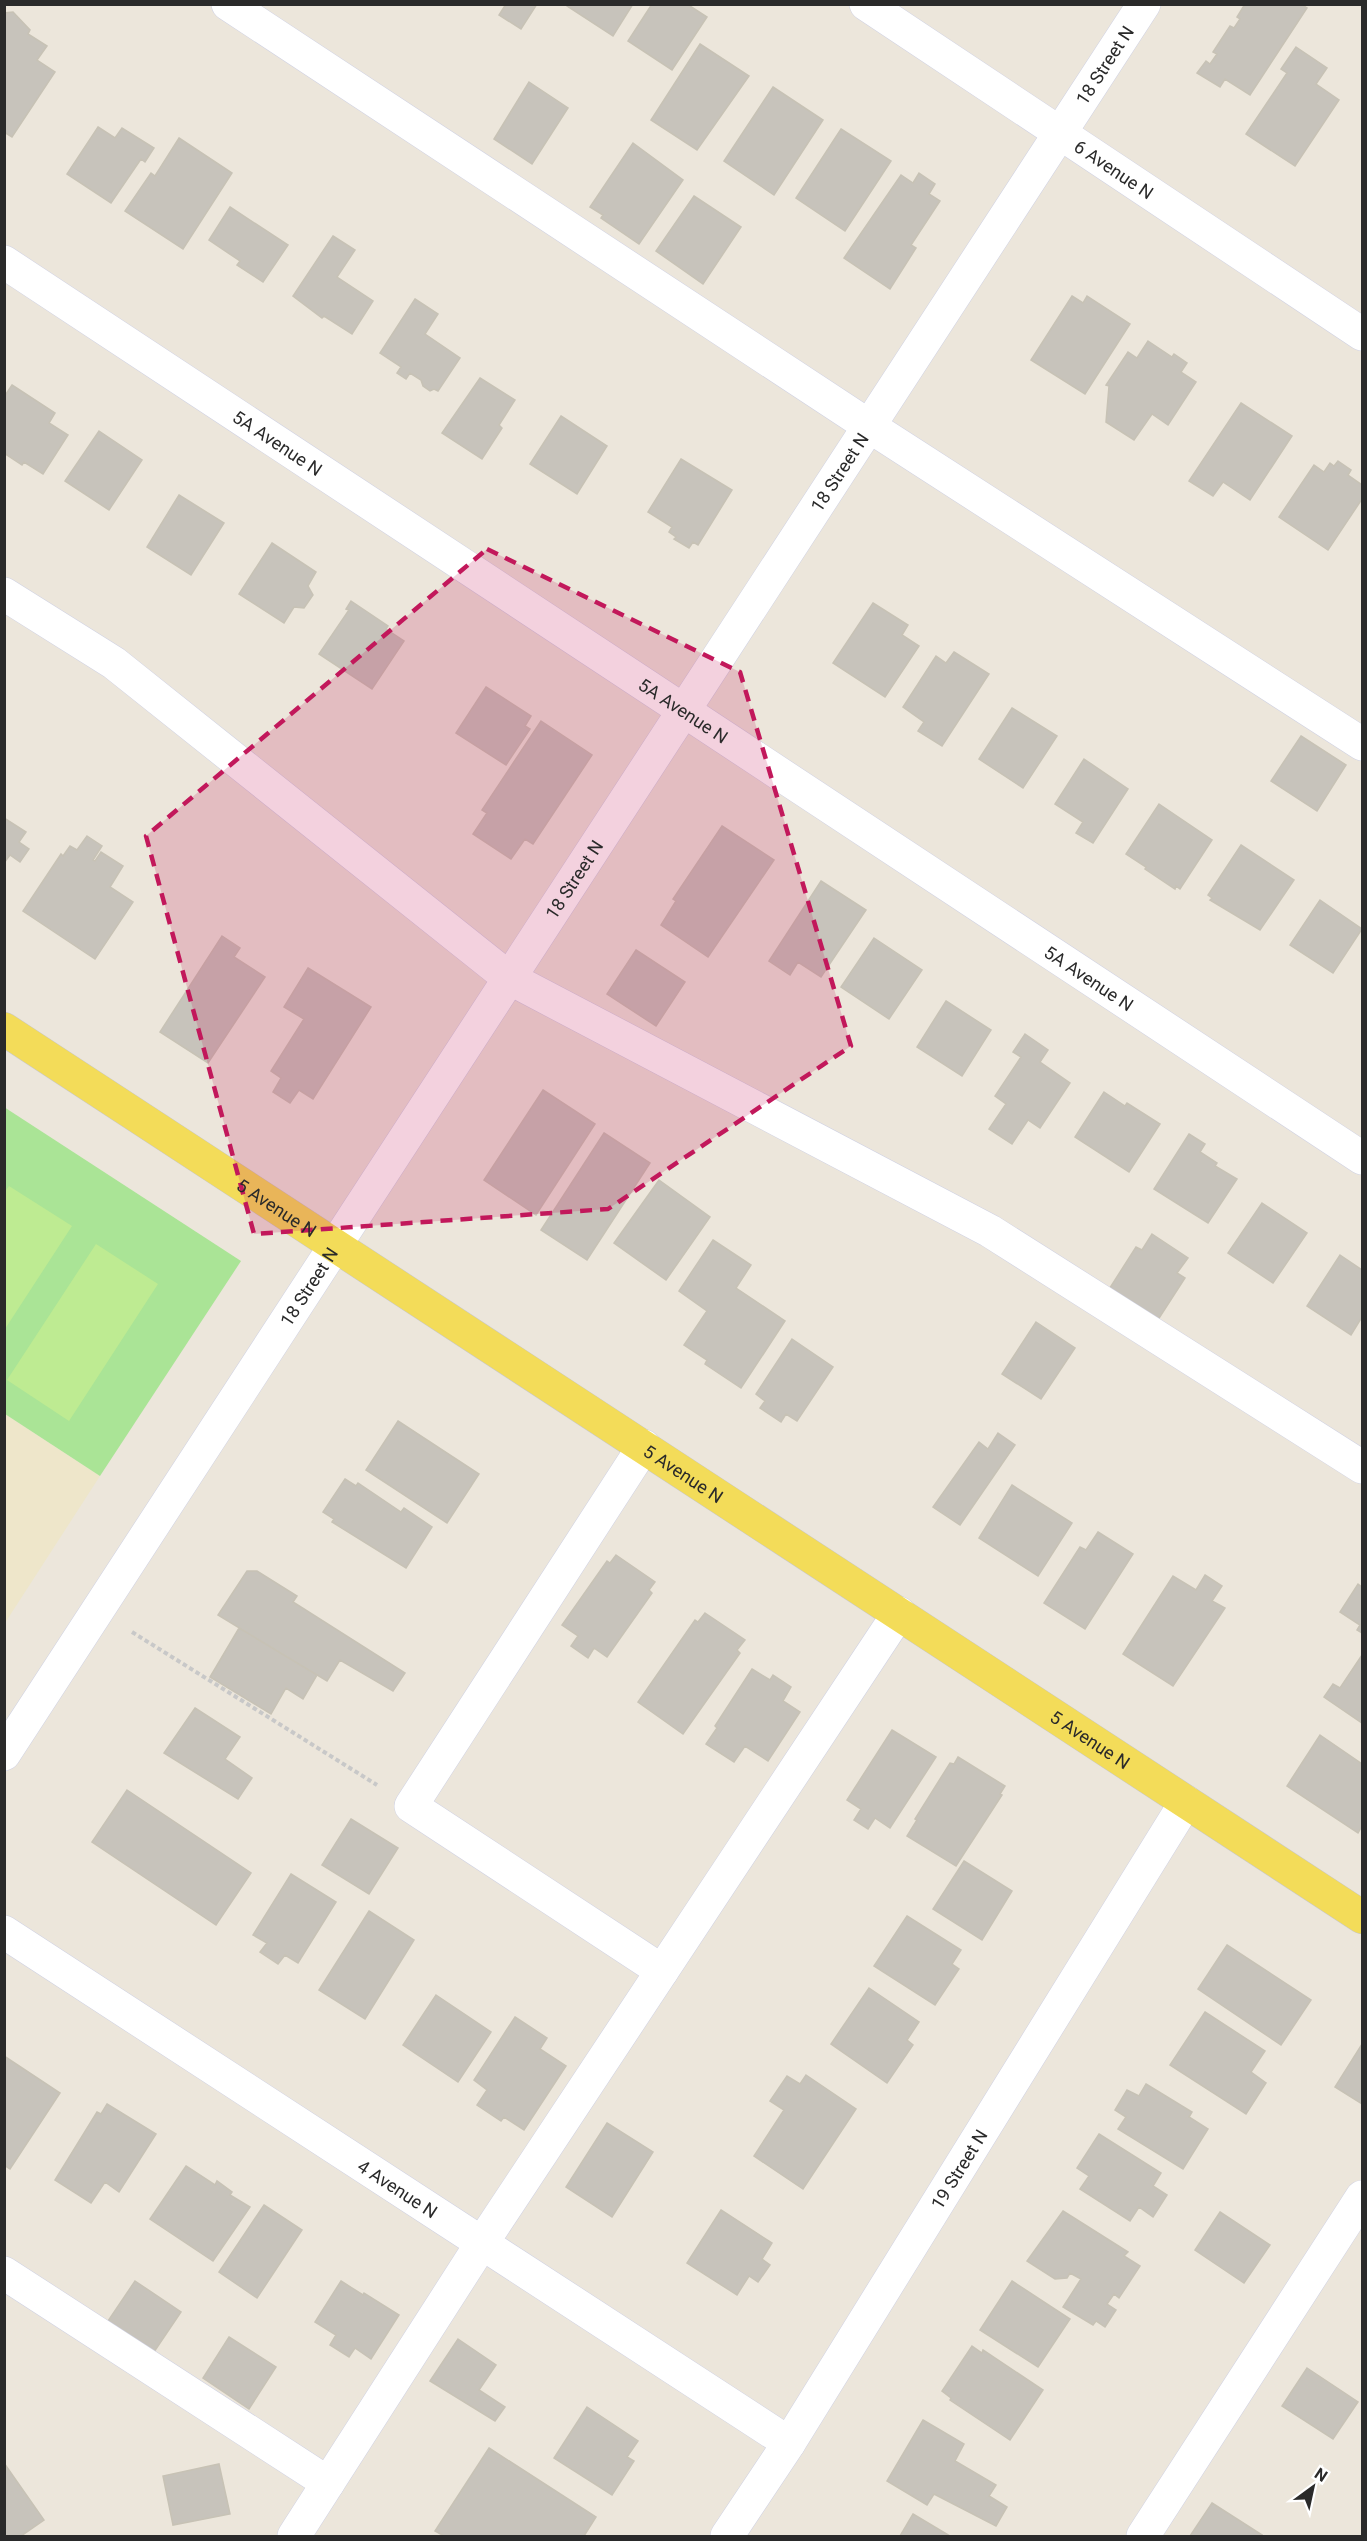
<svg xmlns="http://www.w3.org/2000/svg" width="1367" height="2541" viewBox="0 0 1367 2541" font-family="Roboto,sans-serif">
	<rect width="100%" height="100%" fill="#ece6db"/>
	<!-- education -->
	<path fill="#eee6ca" d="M5,1414L100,1476L5,1623Z"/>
	<!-- green -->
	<path fill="#aae496" d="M4,1107L241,1261L100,1476L5,1414Z"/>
	<!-- pitch -->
	<path fill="#beeb92" d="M9,1186L72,1226L5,1329L4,1193Z
		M96,1244L158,1284L69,1421L7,1380Z"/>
	<!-- building -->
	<path fill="#c7c3bb" stroke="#c7c2b5" stroke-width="1.5" d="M506,4H537L521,29L499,15Z
		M568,4H633L613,36L567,6Z
		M652,4H687L707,17L672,70L628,41Z
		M1245,4H1301L1307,8L1250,95L1225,79L1220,87L1197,73L1206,61L1210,64L1217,54L1213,52L1230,26L1234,28L1240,19L1237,17Z
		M13,12L30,30L28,34L47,46L37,60L55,72L12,137L4,132V13Z
		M700,44L749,76L697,150L651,120Z
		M1296,47L1327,68L1316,84L1339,100L1295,166L1246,134L1287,73L1281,69Z
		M529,82L568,108L532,164L494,139Z
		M773,87L823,120L774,195L724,161Z
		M98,127L115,138L122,128L154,148L145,162L141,159L111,203L67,174Z
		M841,129L891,161L845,231L796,198Z
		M179,138L232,173L183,249L125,211L151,173L155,176Z
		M633,143L683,180L639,244L601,218L603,215L590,207Z
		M919,173L935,184L929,194L940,201L911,245L916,248L890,289L844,258L901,175L913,183Z
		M694,196L741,227L703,284L656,251Z
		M230,207L288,245L263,282L237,265L240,261L209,240Z
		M333,236L355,250L337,277L373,301L352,334L324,316L322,318L293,296Z
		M1072,296L1083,303L1087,296L1130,324L1085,394L1031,360Z
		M415,299L438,314L425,334L460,358L438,391L434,389L430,391L423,386L421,380L410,373L406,379L397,373L401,367L380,353Z
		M1148,341L1172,357L1174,354L1187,363L1181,372L1196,382L1168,425L1152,414L1134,440L1106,422L1109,386L1106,385L1128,352L1137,358Z
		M480,378L515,400L499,425L502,428L482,459L442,433Z
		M12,385L55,413L49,423L68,435L43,474L24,462L22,465L4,453V397Z
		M1241,403L1292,436L1250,500L1223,482L1213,496L1189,481Z
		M561,416L607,446L577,494L530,464Z
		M99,431L142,460L109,510L65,481Z
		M681,459L732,490L698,545L693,542L689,548L674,539L676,537L669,532L672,527L648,512Z
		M1338,461L1351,470L1348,475L1362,485V499L1328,550L1279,517L1314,465L1324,472L1330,463L1334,466Z
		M179,495L224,523L191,575L147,547Z
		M272,543L316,572L308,586L313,595L304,608L294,607L284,623L239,594Z
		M351,601L388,626L386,629L404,641L372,689L319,654L349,610L346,609Z
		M873,603L908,625L902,635L919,646L885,697L833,663Z
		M954,652L989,674L942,746L918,731L924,722L903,707L936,656L946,663Z
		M486,687L531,716L525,726L530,729L506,765L456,733Z
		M1012,708L1057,736L1023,788L979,759Z
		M541,721L592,755L533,844L525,839L511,859L473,834L487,813L482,810Z
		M1301,736L1346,765L1317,811L1271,781Z
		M1084,759L1128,789L1093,843L1076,833L1083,822L1055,804Z
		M1159,804L1212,840L1180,889L1176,886L1175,889L1145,869L1146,867L1126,854Z
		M4,818L26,832L19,842L29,849L20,862L10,855L4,863Z
		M722,826L774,860L708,957L661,925L676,901L673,899Z
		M87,836L102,846L93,860L95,861L101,852L123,866L110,887L133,902L95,959L23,911L61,854L63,856L70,846L77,850Z
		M1241,845L1294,880L1260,930L1210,900L1212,898L1208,895Z
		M821,881L866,910L821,977L798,962L790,975L769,961Z
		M1320,900L1362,929L1333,973L1290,945Z
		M222,936L240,948L234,957L265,977L208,1063L160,1032Z
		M874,938L922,970L889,1019L841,987Z
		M636,950L685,982L656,1026L607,994Z
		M308,968L371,1007L313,1099L299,1090L290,1103L273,1092L281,1078L271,1071L304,1019L284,1007Z
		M946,1001L991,1030L962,1076L917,1047Z
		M1025,1034L1048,1050L1040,1062L1070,1083L1040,1128L1028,1120L1012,1144L989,1129L1006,1104L995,1096L1021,1057L1013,1052Z
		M543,1090L595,1124L536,1215L484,1180Z
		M1104,1092L1125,1106L1127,1103L1160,1124L1129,1172L1075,1137Z
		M604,1133L650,1163L587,1260L541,1230Z
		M1189,1134L1205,1144L1200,1152L1217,1163L1215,1166L1237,1179L1208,1223L1154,1189Z
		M659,1180L710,1217L666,1280L614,1243Z
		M1262,1203L1307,1233L1273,1283L1228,1253Z
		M1152,1234L1188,1258L1177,1273L1185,1278L1154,1326L1106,1294L1136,1247L1142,1250Z
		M713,1240L751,1265L736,1288L785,1321L741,1388L705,1364L707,1360L684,1345L707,1311L679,1291Z
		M1340,1255L1362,1270V1317L1351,1335L1307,1306Z
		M1036,1322L1075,1348L1041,1399L1002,1374Z
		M792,1339L833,1367L797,1421L786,1414L781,1422L760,1408L765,1401L756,1394Z
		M398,1421L479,1474L447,1523L366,1470Z
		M998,1433L1015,1445L960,1525L933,1507L979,1442L988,1449Z
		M345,1479L356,1486L358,1483L401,1512L404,1508L432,1527L406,1568L332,1522L334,1519L323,1512Z
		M1012,1485L1072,1523L1038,1576L979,1538Z
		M1098,1532L1133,1554L1085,1629L1044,1603L1080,1547L1086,1550Z
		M616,1555L655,1582L649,1590L652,1593L607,1657L594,1648L588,1658L571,1646L578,1636L562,1625L607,1561L610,1563Z
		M247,1571H257L297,1596L293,1602L405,1673L393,1691L340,1660L327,1681L218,1615Z
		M1205,1575L1222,1586L1212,1601L1225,1608L1173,1686L1123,1654L1173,1576L1196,1590Z
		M1358,1584L1362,1587V1633L1357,1630L1360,1625L1340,1612Z
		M705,1613L745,1640L737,1650L740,1653L683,1734L638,1702L695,1620L698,1622Z
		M239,1628L317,1675L303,1699L286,1688L271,1714L210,1677Z
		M1362,1655V1723L1324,1697L1333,1684L1340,1688Z
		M752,1669L770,1680L773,1675L791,1687L783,1701L800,1712L768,1761L745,1746L734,1762L706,1744L717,1728L715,1726Z
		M195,1708L240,1737L225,1759L252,1778L238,1799L164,1753Z
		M892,1730L936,1757L890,1828L875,1818L868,1829L854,1820L861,1809L847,1800Z
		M1320,1735L1362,1764V1826L1358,1833L1287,1786Z
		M958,1757L1005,1786L1000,1794L1002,1795L956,1866L907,1836L917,1820L915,1819L950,1763L954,1764Z
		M127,1790L251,1873L216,1925L92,1842Z
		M351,1819L398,1848L369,1894L322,1865Z
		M964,1861L1012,1891L982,1940L933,1909Z
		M291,1874L336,1902L298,1963L285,1955L278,1964L260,1952L267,1943L253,1935Z
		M369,1911L414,1940L365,2019L319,1990Z
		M907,1916L961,1950L952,1964L959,1969L935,2005L874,1966Z
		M1227,1945L1311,2000L1281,2045L1198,1989Z
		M869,1988L919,2022L907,2040L913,2045L887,2083L831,2044Z
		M436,1995L491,2032L458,2082L403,2045Z
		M1205,2012L1265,2051L1251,2072L1266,2083L1246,2114L1170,2065Z
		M515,2017L547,2038L540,2049L566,2066L524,2130L504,2117L501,2121L477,2105L487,2090L474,2080Z
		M1362,2044V2104L1335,2087Z
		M4,2056L60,2093L10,2169L4,2165Z
		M806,2075L856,2109L803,2189L754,2156L784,2110L770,2101L787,2076L800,2084Z
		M1146,2084L1192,2112L1189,2117L1208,2129L1183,2169L1118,2129L1126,2117L1115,2110L1127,2090L1139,2096Z
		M107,2104L156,2134L119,2192L105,2182L91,2203L55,2180L97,2112L101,2114Z
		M607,2123L653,2152L612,2217L566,2187Z
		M1099,2134L1161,2173L1153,2186L1167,2195L1153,2217L1139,2207L1130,2221L1080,2189L1089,2176L1077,2168Z
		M186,2166L215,2185L217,2181L232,2192L230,2195L250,2207L213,2261L150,2219Z
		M264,2205L302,2230L257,2298L219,2272Z
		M721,2210L772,2243L762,2259L770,2265L758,2282L749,2276L737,2295L687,2263Z
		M1063,2211L1128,2252L1124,2256L1140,2266L1119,2298L1114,2294L1107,2304L1116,2310L1105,2327L1096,2321L1093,2325L1063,2307L1081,2279L1070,2273L1067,2278L1055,2279L1027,2261Z
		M1220,2212L1270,2245L1244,2283L1195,2250Z
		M135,2281L181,2312L154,2352L108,2321Z
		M341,2281L363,2295L364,2293L399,2315L371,2359L355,2348L349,2357L330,2345L336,2335L315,2322Z
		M1012,2281L1070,2319L1038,2367L980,2330Z
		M229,2337L276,2367L249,2409L203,2378Z
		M458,2339L496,2365L479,2390L505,2407L495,2421L430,2381Z
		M972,2346L982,2353L983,2350L1043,2390L1010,2440L950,2400L951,2398L942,2391Z
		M1307,2368L1358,2402L1333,2439L1282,2406Z
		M587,2407L638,2441L627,2457L634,2461L612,2495L554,2458Z
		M923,2420L964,2444L955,2461L996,2485L989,2496L1007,2507L996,2526L934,2494L927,2505L887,2481Z
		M489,2448L596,2517L584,2536H444L435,2531Z
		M4,2463L44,2520L21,2536H4Z
		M219,2464L230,2514L173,2525L163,2476Z
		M1212,2503L1262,2535L1261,2536H1190Z
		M913,2514L950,2536H900Z"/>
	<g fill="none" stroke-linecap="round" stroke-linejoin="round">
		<defs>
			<g id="minor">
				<path d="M228,4L869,426L1362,744"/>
				<path id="s1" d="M866,4L1362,334"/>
				<path id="s2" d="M4,262L1362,1158"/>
				<path d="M4,594L114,663L509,978L990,1231L1362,1467"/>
				<path d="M644,1446L411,1806L662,1971"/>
				<path id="s3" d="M4,1754L1144,4"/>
				<path id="s4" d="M4,1932L789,2443"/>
				<path d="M4,2273L328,2483"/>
				<path d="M294,2536L482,2243L899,1613"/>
				<path id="s5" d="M727,2536L789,2443L1186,1802"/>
				<path d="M1143,2536L1362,2197"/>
			</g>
			<g id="major">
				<path id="s6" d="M4,1029L1362,1917"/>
			</g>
		</defs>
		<!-- minor casing -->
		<use href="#minor" stroke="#d0d2e3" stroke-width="34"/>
		<!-- major casing -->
		<use href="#major" stroke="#c8c8c8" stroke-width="34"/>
		<!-- path -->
		<path stroke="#c8c8c8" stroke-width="4" stroke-dasharray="4.5 3" stroke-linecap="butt" d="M132,1632L377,1785"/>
		<!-- minor -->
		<use href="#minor" stroke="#fff" stroke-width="33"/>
		<!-- major -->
		<use href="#major" stroke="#f3dc59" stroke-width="33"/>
	</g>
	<!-- marked area -->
	<path fill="#c2185b" fill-opacity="0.2" stroke="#c2185b" stroke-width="4.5" stroke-dasharray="12 8" stroke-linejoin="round" d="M487,549L740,672L851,1046L608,1209L254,1234L146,836Z"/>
	<g text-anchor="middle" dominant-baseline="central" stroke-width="6" stroke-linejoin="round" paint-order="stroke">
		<!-- street labels -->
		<g font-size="18" fill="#2a2a2a" stroke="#fff">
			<text stroke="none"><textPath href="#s3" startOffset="2016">18 Street N</textPath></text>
			<text stroke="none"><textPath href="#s1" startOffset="298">6 Avenue N</textPath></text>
			<text stroke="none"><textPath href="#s2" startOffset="328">5A Avenue N</textPath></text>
			<text stroke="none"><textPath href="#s3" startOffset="1530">18 Street N</textPath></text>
			<text stroke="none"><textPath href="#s2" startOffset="814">5A Avenue N</textPath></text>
			<text stroke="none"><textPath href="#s3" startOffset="1044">18 Street N</textPath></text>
			<text stroke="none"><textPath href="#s2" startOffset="1300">5A Avenue N</textPath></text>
			<text stroke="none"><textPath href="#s6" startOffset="326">5 Avenue N</textPath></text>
			<text stroke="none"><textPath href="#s3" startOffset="558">18 Street N</textPath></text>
			<text stroke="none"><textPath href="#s6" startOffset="812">5 Avenue N</textPath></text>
			<text stroke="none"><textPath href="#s6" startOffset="1298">5 Avenue N</textPath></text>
			<text stroke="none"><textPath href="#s5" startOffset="434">19 Street N</textPath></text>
			<text stroke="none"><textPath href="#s4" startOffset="470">4 Avenue N</textPath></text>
		</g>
	</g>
	<!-- border -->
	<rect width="1367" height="2541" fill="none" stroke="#2a2a2a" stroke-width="12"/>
	<!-- north arrow -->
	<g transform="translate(1313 2487) rotate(33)" stroke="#ffffff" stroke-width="4.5" paint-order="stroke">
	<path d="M0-4.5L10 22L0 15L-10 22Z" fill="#2a2a2a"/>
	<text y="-9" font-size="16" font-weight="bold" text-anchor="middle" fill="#2a2a2a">N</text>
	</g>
</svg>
